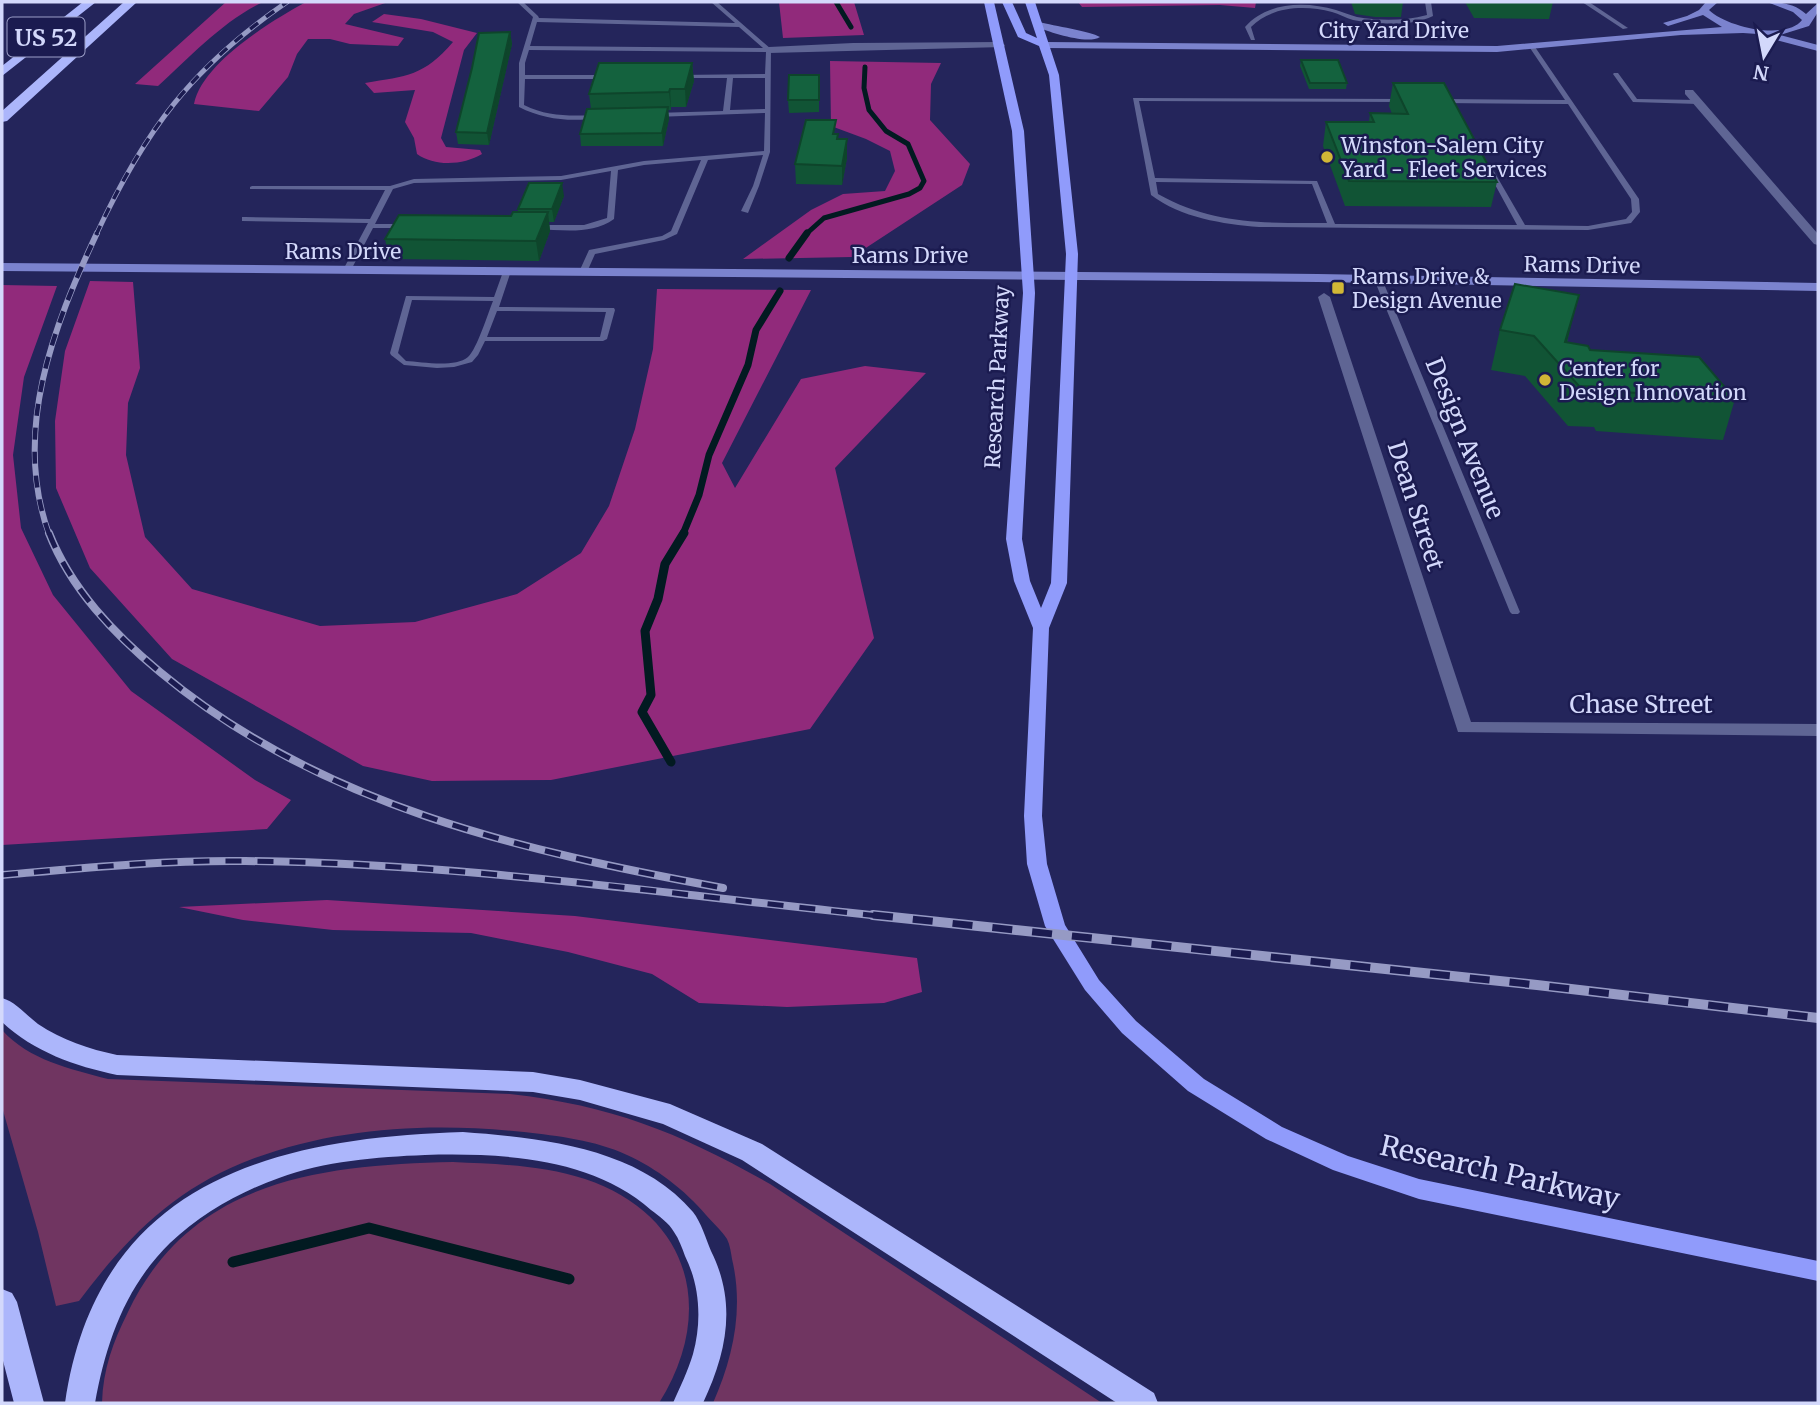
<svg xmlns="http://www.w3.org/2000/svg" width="1820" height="1405" viewBox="0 0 1820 1405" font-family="Merriweather,serif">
	<rect width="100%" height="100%" fill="#24255b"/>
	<!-- green -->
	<path fill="#703561" d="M2,1030C29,1060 70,1069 108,1079L510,1094C614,1106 680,1133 770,1184L1102,1403H713C733,1358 744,1309 732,1259C731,1253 730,1245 727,1239C722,1231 713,1223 706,1215C685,1190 656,1168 627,1155C595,1140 558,1136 524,1132C429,1122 331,1127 242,1163C171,1192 124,1241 79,1301L56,1306L38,1232L2,1107Z
		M453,1162C496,1164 543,1165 585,1179C692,1215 716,1313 659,1403H102C103,1369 113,1342 128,1312C191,1179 322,1165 453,1162Z"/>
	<!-- forest -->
	<path fill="#912a7b" d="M226,2H263C223,21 191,56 158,86L135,84Z
		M306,2H388L354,14L345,24L404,38L398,46L350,44L330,39H308L297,54L288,77L259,111L194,104C202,63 271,21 306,2Z
		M779,2H854L864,35L783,38Z
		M1078,2H1256L1255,8L1220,5L1082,7Z
		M384,14L421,19L477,33L464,50L441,138L446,147L480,150L482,154C464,165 435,167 417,154L414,138L405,122L415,90L374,93L365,83C407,76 424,76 453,42L433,32L372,22Z
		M830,61L941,63L931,84L930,120L970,164L962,185L852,257L743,259L811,210L843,194L885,191L895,171L890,151L866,139L831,126Z
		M90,281L133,282L140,368L128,403L126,455L145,537L192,589L320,626L415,622L517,594L581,553L609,506L635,429L653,349L657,289L811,290L722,463L735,488L801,379L865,366L926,373L835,468L874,638L810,729L551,780L432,781L363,766L172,659L90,568L56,488L55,421L65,351Z
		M2,285L57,286L24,377L13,455L21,528L53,595L131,691L255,780L291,800L267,829L2,845Z
		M327,900L575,916L917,958L922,992L884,1003L787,1007L699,1003L652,974L568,952L471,933L333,930L243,920L179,907Z"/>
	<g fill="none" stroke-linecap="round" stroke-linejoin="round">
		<!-- stream-far3 -->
		<path stroke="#021a21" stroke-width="5" d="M836,2L851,27
			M805,235L824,218L909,194L920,188L924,181L908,144L886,131L869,110L864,88L865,67"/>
		<!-- stream-far2 -->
		<path stroke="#021a21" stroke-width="7" d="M789,258L807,233
			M683,534L699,495L709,455L748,365L756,330L780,291"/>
		<!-- stream-far1 -->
		<path stroke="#021a21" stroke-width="9" d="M671,762L642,712L651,695L645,631L658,599L665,564L684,533"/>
		<!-- stream -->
		<path stroke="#021a21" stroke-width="11" d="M233,1262L369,1228L569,1279"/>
		<!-- lane -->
		<path fill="#5f6594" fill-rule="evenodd" d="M517,2H523L538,16L539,18L735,23L711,2H717L771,49L770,152L759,186L748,213L741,211L753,186L763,155L708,160L677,234L664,240L595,254L587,272L583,274L579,272L589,250L662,236L671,231L701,160L644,165L618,170L614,219C592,235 562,230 537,229L533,227L537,225H584L607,218L611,171L561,180L414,183L393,189L375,224H406L410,226L406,228H373L351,270L347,272L343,270L368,223L242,221V217H245L370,219L385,190L250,189V187L252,186H390L414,179L561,176L644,161L764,151L765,113L655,117L652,115L655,113L723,111L727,78H680L677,76L678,75L765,74L766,52L529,50L525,63V75H608L611,77L608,79H525L524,105C548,117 571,116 597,115L600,117L599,118C572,122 544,120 519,107V63L533,17ZM537,22L739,27L763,48L530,46ZM733,78H765V109L730,110Z
			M1425,2H1431L1433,16C1411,27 1377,24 1353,20C1346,18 1339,14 1332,12C1305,5 1272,6 1251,27L1255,40H1251L1245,27C1267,2 1305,1 1336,10C1343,12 1349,15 1357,17C1380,21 1404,21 1427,15Z
			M1582,2H1589L1628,28L1623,29Z
			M1533,46L1535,47L1639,199L1640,212L1631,223L1588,230L1259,227C1223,224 1181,218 1151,195L1133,98L1404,99L1407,101L1406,102L1139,101L1155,178L1317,181L1335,224L1517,225L1486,168L1489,166L1492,168L1525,225L1588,226L1626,219L1632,212L1631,199L1568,104L1441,103L1438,101L1441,99L1565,100L1530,48ZM1156,182L1312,184L1327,223C1267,223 1213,225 1158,194Z
			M1614,73H1618L1637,99L1698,100L1701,102L1698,104L1633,102L1613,74Z
			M504,269L511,271L499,307L614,308L615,310L607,339L603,341H485L478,355L472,362L454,367L437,368L404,365L391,355L390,353L406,296L494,297ZM412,300L493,301C488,313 477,349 468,357C455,368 422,362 406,361L398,353ZM497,311L606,312L600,337H487Z
			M1375,277L1382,279L1520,612L1518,614H1512L1510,612L1374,279Z"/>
		<!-- street -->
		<path fill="#5f6594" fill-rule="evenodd" d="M1000,42L1005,45L1004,47L769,53L764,50L769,47L853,43Z
			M1685,90H1693L1818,234V245L1814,244L1685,94Z
			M1324,293L1330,297L1471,722L1818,724V736L1458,732L1318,297Z"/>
		<!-- secondary -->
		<path fill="#7b83ce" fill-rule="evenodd" d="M1706,2H1718L1709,10C1726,27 1786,41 1802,20L1793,12L1767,2C1782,2 1795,4 1806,14L1818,3V12L1809,26L1780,35L1818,45V51L1772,39V35L1743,33L1681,35L1497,52L1046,48L1041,45L1046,42L1497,46L1722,27L1703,15L1668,26L1663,23L1687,16L1699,10Z
			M1039,22C1054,26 1090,31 1100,37C1087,45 1050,32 1036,27L1034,25Z
			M2,263L1318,274L1818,283V291L1318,282L2,271Z"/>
		<!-- primary -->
		<path fill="#909bfb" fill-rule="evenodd" d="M984,2H994L1024,131L1035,293L1022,539L1030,581L1041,608L1051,583L1066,254L1049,75L1039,46L1018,37L1002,2H1012L1026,33L1037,38L1025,2H1035L1059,75L1078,254L1067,583L1049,628L1042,816L1047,864L1065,925L1099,980L1136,1021L1204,1079L1282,1127L1348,1156L1419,1179L1818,1261V1281L1419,1199L1333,1170L1266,1139L1188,1091L1122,1033L1085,990L1045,926L1027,864L1024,816L1033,628L1014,581L1006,539L1023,293L1012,131Z"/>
		<!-- highway -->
		<path fill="#acb6fb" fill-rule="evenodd" d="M83,2H96L2,76V66Z
			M124,2H137L7,121L2,122V111Z
			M2,998C16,1002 26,1015 38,1024C62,1040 89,1049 117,1055L533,1072L580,1080L670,1104L762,1144L1154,1393L1158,1403H1117L742,1160L663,1124L580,1100L533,1092L117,1075C75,1066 34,1052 2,1022Z
			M463,1132C541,1138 638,1147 693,1212C701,1222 706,1239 711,1251C737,1303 727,1352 703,1403H673C680,1387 688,1371 693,1354C702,1321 700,1286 685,1256C682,1248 679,1239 674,1232C669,1223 659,1216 651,1210C592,1157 501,1153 425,1155C377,1157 324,1161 279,1178C239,1192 201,1214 170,1243C125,1287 106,1343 95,1403H65C97,1183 270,1138 463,1132Z
			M2,1289L12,1293L17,1302L44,1403H14L2,1357Z"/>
		<defs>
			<path id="rail-far3" d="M96,235C145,130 191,68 287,2"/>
			<path id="rail-far2" d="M49,534C12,432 53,327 97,233"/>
			<path id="rail-far1" d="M49,533C71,589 114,634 160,672C320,806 523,851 723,888
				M2,875C83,868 164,860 245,861C460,863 675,895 889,917"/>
			<path id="rail" d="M873,915L1537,985L1818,1018"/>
		</defs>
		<!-- rail-far3 casing -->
		<use href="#rail-far3" stroke="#969ac4" stroke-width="5"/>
		<!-- rail-far2 casing -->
		<use href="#rail-far2" stroke="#969ac4" stroke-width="6"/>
		<!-- rail-far1 casing -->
		<use href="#rail-far1" stroke="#969ac4" stroke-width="8"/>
		<!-- rail casing -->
		<use href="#rail" stroke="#969ac4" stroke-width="10"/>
		<!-- rail-far3 -->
		<use href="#rail-far3" stroke="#1b1b50" stroke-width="3.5" stroke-dasharray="10" stroke-linecap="butt"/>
		<!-- rail-far2 -->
		<use href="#rail-far2" stroke="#1b1b50" stroke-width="4.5" stroke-dasharray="12" stroke-linecap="butt"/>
		<!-- rail-far1 -->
		<use href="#rail-far1" stroke="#1b1b50" stroke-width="5" stroke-dasharray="16" stroke-linecap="butt"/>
		<!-- rail -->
		<use href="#rail" stroke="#1b1b50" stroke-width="7" stroke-dasharray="20" stroke-linecap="butt"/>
	</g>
	<!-- wall -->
	<path fill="#115435" d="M1351,2H1403L1401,17H1375L1355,14Z
		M1465,2H1553L1549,19L1474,18Z
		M510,32L512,44L489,145L458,144L456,132Z
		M1301,60L1347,83L1346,89H1309L1300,66Z
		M692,63L694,81L686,107H671V110H668L669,119L663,146H581L580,134L591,109L589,94Z
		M819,75V112L789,113L788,100Z
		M1393,83L1497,182L1491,207L1345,206L1323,146L1326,122H1369L1370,113L1392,114L1389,106Z
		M838,139L847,158L842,185L796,184L795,164Z
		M564,196L554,222H549L550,231L539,261L389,259L385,239L511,216L518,212V209Z
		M1500,330L1569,334L1567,343L1735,399L1723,440L1596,431L1594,427L1568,426L1525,376L1491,370Z"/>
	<!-- shaded-wall -->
	<path fill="#0e452b" d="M510,32L512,44L489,145L487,133Z
		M692,63L694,81L686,107L685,89Z
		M670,89L671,107V110L669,92Z
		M668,107L669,119L663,146L662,133Z
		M847,139V158L842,185V166Z
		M562,183L564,196L554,222L552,209Z
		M548,212L550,231L539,261L536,241Z
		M1579,295L1569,334L1560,365L1565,342Z"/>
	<!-- building -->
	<path fill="#14623e" stroke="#0e452b" stroke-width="2" d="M510,32L487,133L456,132L472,68L479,33Z
		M1301,60H1338L1347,83H1310Z
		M599,63H692L685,89H670L669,92L589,94Z
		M789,75H819V100H788Z
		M1393,83H1444L1497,182L1349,181L1326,122H1374L1370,113L1408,114Z
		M668,107L662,133L580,134L587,109Z
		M806,120H836L833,134H838L837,139H847L842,166L795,164Z
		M529,183H562L552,209H518Z
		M513,212H548L536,241L385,239L399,215L511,216Z
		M1515,284L1579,295L1565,342L1588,346L1590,350L1699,357L1735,399L1606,391L1604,387L1579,386L1534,336L1500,330Z"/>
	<!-- markers -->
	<g fill="#d1b736" stroke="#1b1b50" stroke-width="2.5">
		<circle cx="1327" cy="157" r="7"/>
		<rect x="1331" y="281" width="14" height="14" rx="3.5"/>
		<circle cx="1545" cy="380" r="7"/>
	</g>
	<g text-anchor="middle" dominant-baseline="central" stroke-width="5" stroke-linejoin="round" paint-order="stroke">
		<!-- far-street labels -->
		<g font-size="21" fill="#d3d8fb" stroke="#1b1b50">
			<text x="1394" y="30">City Yard Drive</text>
			<text x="343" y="251">Rams Drive</text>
			<text x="910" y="255">Rams Drive</text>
			<text transform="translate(1582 265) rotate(1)">Rams Drive</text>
			<text transform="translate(997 377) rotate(-87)">Research Parkway</text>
		</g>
		<!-- far-poi labels -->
		<g font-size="21" fill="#d3d8fb" stroke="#1b1b50" text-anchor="start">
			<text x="1341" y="145">Winston-Salem City<tspan x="1341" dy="24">Yard - Fleet Services</tspan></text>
			<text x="1352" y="276">Rams Drive &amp;<tspan x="1352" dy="24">Design Avenue</tspan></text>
			<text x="1559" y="368">Center for<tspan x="1559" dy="24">Design Innovation</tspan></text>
		</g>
		<!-- shield labels -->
		<rect fill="#1b1b50" stroke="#9c9fc8" stroke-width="2" x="7.5" y="17.5" width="77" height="39" rx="5"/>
		<g font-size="23" font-weight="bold" fill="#d3d8fb">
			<text x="46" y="37">US 52</text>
		</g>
		<!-- street labels -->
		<g font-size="24" fill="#d3d8fb" stroke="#1b1b50">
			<text transform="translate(1465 438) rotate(68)">Design Avenue</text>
			<text transform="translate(1416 506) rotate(72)">Dean Street</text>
			<text x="1641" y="704">Chase Street</text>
		</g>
		<!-- near-street labels -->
		<g font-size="28" fill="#d3d8fb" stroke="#1b1b50">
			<text transform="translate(1500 1172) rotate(13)">Research Parkway</text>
		</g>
	</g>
	<!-- border -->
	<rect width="1820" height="1405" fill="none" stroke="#d3d8fb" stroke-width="7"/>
	<!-- north arrow -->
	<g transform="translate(1764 56) rotate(190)" stroke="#1b1b50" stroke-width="5" paint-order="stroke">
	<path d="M0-5L12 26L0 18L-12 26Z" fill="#d3d8fb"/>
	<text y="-10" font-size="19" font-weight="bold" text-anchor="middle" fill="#d3d8fb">N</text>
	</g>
</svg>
